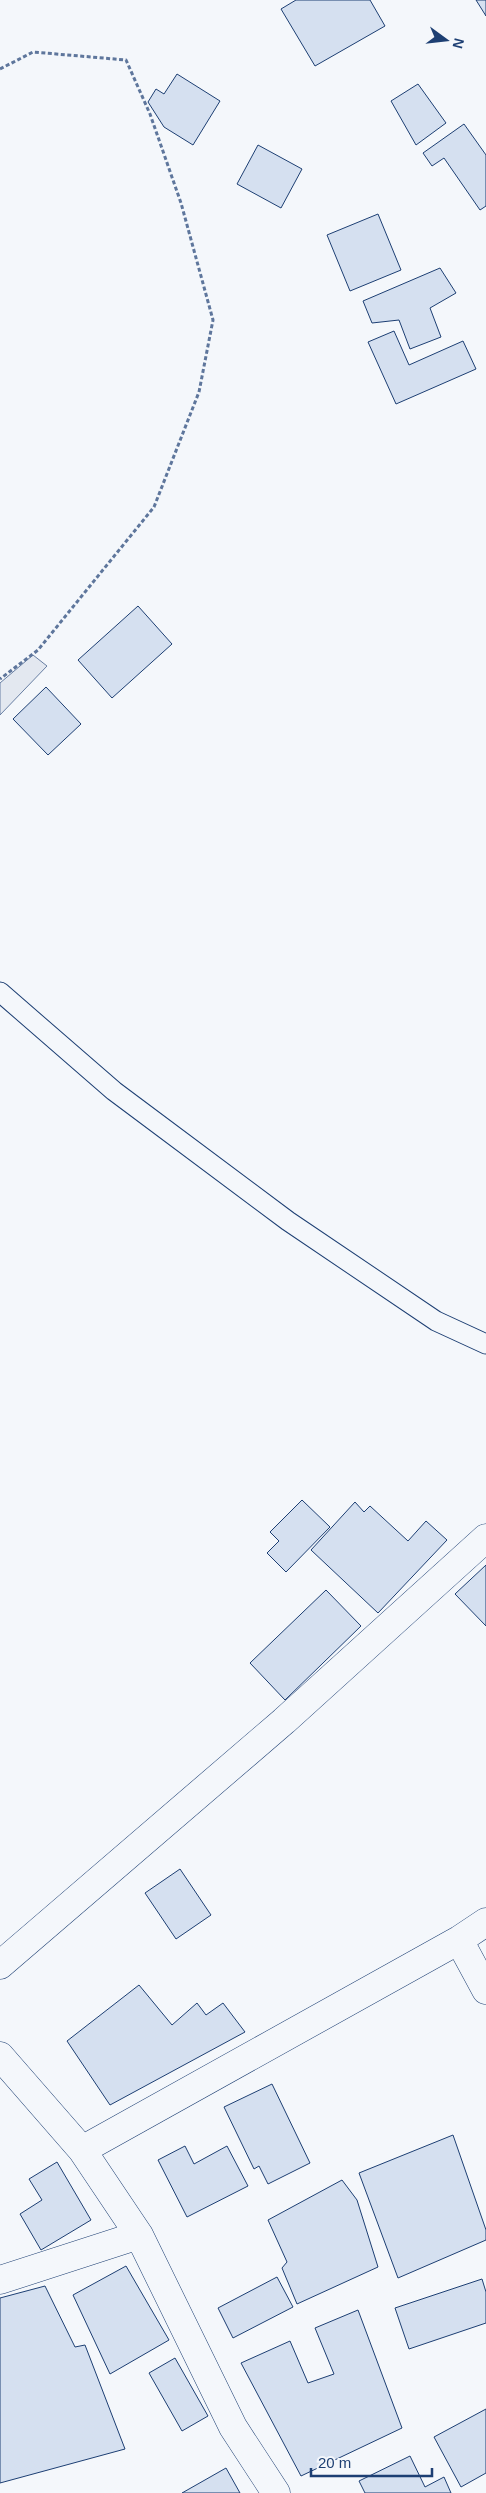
<svg xmlns="http://www.w3.org/2000/svg" width="486" height="2493" viewBox="0 0 486 2493" font-family="Arial,sans-serif">
	<rect width="100%" height="100%" fill="#f4f7fb"/>
	<!-- parking -->
	<path fill="#e3e8f0" stroke="#687fa3" d="M33,655L47,666L0,715V683Z"/>
	<!-- building -->
	<path fill="#d5e0f0" stroke="#1d3f73" d="M296,0H370L385,26L315,66L281,9Z
		M476,0H486V16Z
		M177,74L220,101L193,145L164,127L148,102L156,89L164,94Z
		M418,84L446,123L416,145L391,101Z
		M464,124L486,155V206L480,210L444,158L432,166L423,153Z
		M258,145L302,169L281,208L237,184Z
		M378,214L401,270L350,291L327,235Z
		M440,268L456,293L430,308L441,337L410,349L399,320L372,323L363,301Z
		M394,331L409,365L463,341L476,369L396,404L368,342Z
		M138,606L172,644L112,698L78,660Z
		M46,687L81,724L48,755L13,719Z
		M302,1500L330,1527L286,1572L267,1553L279,1541L270,1532Z
		M355,1502L364,1512L370,1506L408,1541L426,1521L447,1540L378,1613L311,1550Z
		M486,1565V1626L455,1594Z
		M326,1590L361,1626L285,1700L250,1663Z
		M180,1869L211,1915L176,1939L145,1893Z
		M139,1985L172,2025L197,2003L206,2015L223,2003L245,2032L110,2105L67,2041Z
		M272,2084L310,2163L268,2184L259,2166L254,2169L224,2107Z
		M453,2135L486,2230V2240L398,2278L359,2173Z
		M185,2146L194,2164L227,2146L248,2186L187,2217L158,2160Z
		M57,2162L91,2220L41,2250L20,2214L42,2200L29,2179Z
		M342,2180L357,2200L378,2267L297,2304L282,2268L287,2262L268,2220Z
		M126,2266L169,2340L110,2374L73,2295Z
		M277,2277L293,2307L233,2338L218,2308Z
		M482,2279L486,2292V2323L409,2349L395,2308Z
		M45,2286L75,2347L85,2345L125,2449L0,2483V2298Z
		M358,2310L402,2428L301,2476L241,2363L290,2341L308,2383L334,2374L315,2328Z
		M175,2358L208,2416L182,2431L149,2373Z
		M486,2409V2473L461,2487L434,2437Z
		M410,2456L425,2487L444,2477L451,2493H365L359,2481Z
		M226,2468L240,2493H182Z"/>
	<g fill="none" stroke-linecap="round" stroke-linejoin="round">
		<defs>
			<path id="lane" d="M0,992L114,1091L288,1221L436,1321L486,1344"/>
			<path id="street" d="M459,1940L486,1990
				M0,1965L284,1721L486,1538
				M0,2056L82,2150L139,2235L233,2427L276,2493
				M82,2150L459,1940L486,1922
				M0,2280L139,2235"/>
		</defs>
		<!-- lane casing -->
		<use href="#lane" stroke="#1d3f73" stroke-width="21"/>
		<!-- street casing -->
		<use href="#street" stroke="#1d3f73" stroke-width="29"/>
		<!-- path -->
		<path stroke="#5e769c" stroke-width="3" stroke-dasharray="4 2.5" stroke-linecap="butt" d="M0,69L33,52L126,60L150,114L181,203L213,320L199,392L154,507L38,650L0,679"/>
		<!-- lane -->
		<use href="#lane" stroke="#f4f7fb" stroke-width="19"/>
		<!-- street -->
		<use href="#street" stroke="#f4f7fb" stroke-width="28"/>
	</g>
	<!-- north arrow -->
	<g transform="translate(446 40) rotate(105)" stroke="#f4f7fb" stroke-width="4" paint-order="stroke">
	<path d="M0-4L9 19L0 12L-9 19Z" fill="#1d3f73"/>
	<text y="-8" font-size="14" font-weight="bold" text-anchor="middle" fill="#1d3f73">N</text>
	</g>
	<!-- scale -->
	<path d="M311 2468v8h121v-8" fill="none" stroke="#1d3f73" stroke-width="2.5"/>
	<text x="318" y="2468" font-size="15" fill="#1d3f73" stroke="#f4f7fb" stroke-width="4" paint-order="stroke">20 m</text>
</svg>
